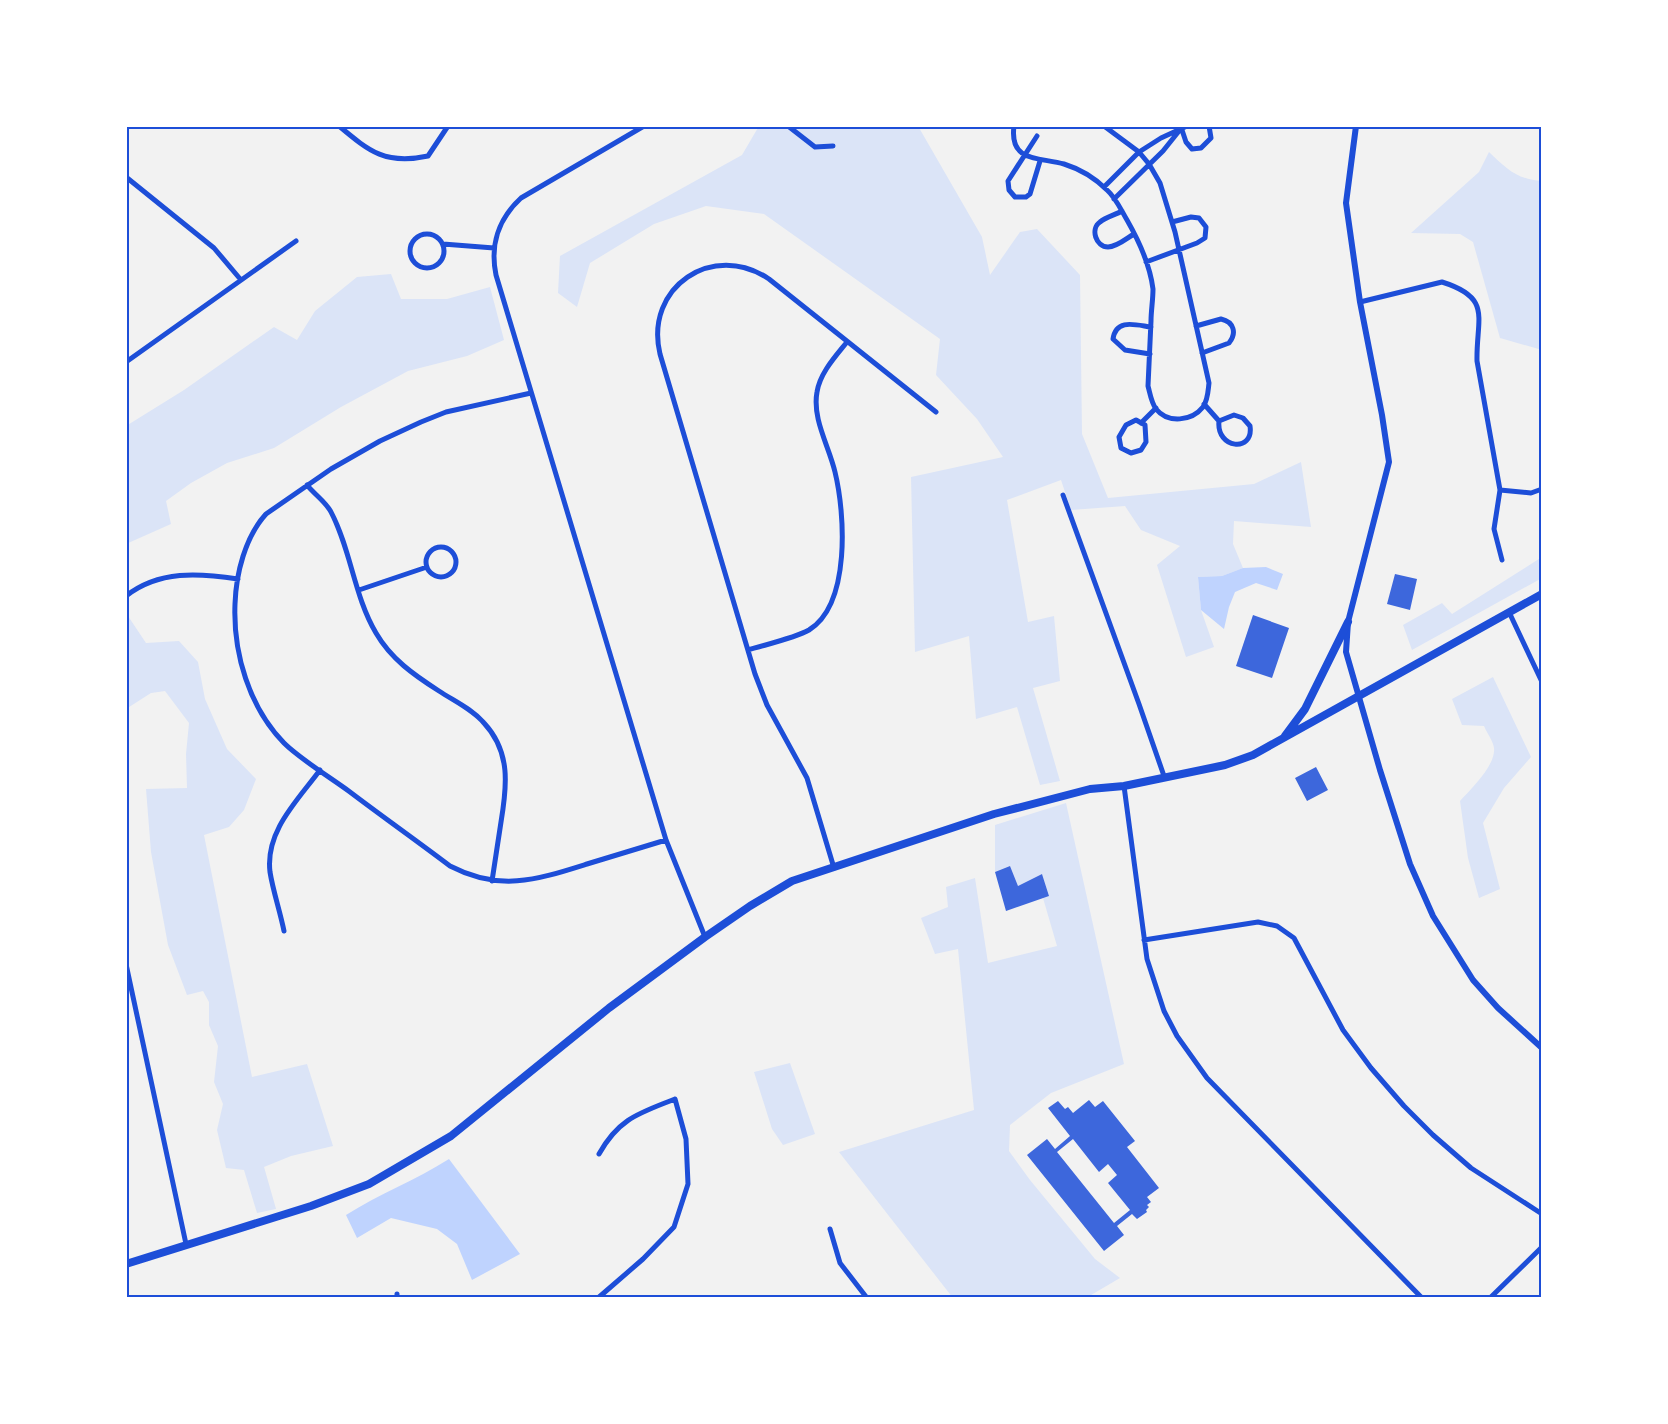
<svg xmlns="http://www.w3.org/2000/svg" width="1668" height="1424" viewBox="0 0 1668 1424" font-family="'Sofia Sans Condensed',sans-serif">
	<rect width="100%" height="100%" fill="#f2f2f2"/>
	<!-- green -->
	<path fill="#dbe4f7" d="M759,126H918L982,237L990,275L1020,232L1037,229L1080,275L1082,434L1108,498L1254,484L1301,462L1311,527L1234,521L1233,544L1243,568L1222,576L1198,577L1201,610L1214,647L1186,657L1157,565L1180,546L1141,530L1125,506L1071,510L1061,480L1007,500L1028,622L1054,616L1060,681L1033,688L1060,781L1040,785L1017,707L976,719L969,636L915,652L911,477L1003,457L977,419L936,375L940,339L764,214L706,206L654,224L590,263L577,307L558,293L560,256L742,155Z
		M1489,152C1507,169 1516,179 1542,181V350L1500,338L1473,242L1460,234L1411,233L1479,172Z
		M391,274L401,299H447L490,287L504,340L467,356L408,371L341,407L274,448L227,463L191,483L166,501L171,524L126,544V426L184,390L274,327L297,340L315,311L357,277Z
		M1542,557V578L1412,650L1403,625L1442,603L1452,614Z
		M128,616L146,643L179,641L198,662L205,699L227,749L256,779L244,810L229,827L204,835L252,1077L307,1064L333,1146L291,1156L264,1167L276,1209L257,1213L244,1170L226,1168L217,1130L223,1104L214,1082L218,1046L209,1025V1002L203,991L187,995L168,945L151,852L146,789L187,788L186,754L189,723L165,691L151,693L126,709V617Z
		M1493,677L1531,757L1504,788L1483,823L1500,889L1479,898L1468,858L1460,801C1471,789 1496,765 1494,748C1493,741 1487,733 1484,726L1462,725L1452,699Z
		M1066,803L1124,1064L1051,1093L1010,1125L1009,1151L1030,1180L1095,1259L1120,1278L1086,1298H953L839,1152L974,1110L958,949L935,954L921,918L948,907L946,887L975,878L988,963L1057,946L1043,898L1049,896L1042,874L1018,886L1010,866L995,872V825Z
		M790,1063L815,1134L783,1145L772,1129L754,1072Z"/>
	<!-- water -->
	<path fill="#bfd3fe" d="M1266,567L1283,574L1277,590L1256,583L1235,592L1229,607L1224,629L1201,610L1198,577L1222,576L1243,568Z
		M449,1159L520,1254L472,1280L457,1244L437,1229L391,1218L357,1238L346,1215C379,1194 416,1180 449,1159Z"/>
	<!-- building -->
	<path fill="#3d67dc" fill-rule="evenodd" d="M1395,574L1417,579L1410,610L1387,604Z
		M1253,615L1289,628L1272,678L1236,666Z
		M1316,767L1328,790L1307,801L1295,778Z
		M1010,866L1018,886L1042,874L1049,896L1006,911L995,872Z
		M1089,1100L1095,1107L1103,1101L1135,1141L1127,1147L1159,1188L1147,1197L1151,1202L1147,1205L1149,1207L1146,1210L1147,1212L1137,1219L1132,1214L1117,1226L1124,1235L1104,1251L1027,1155L1047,1139L1055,1149L1070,1136L1048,1108L1058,1101L1065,1109L1068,1107L1073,1113ZM1073,1139L1099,1172L1108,1164L1117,1175L1108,1183L1130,1210L1114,1223L1057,1152Z"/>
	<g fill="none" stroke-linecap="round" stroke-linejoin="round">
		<!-- minor -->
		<path stroke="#1d4ed8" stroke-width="5" d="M339,126C370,152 386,165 428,156L448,126
			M644,126L521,198C498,219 490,246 496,275L666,840L705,937
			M788,126L815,147L833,146
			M1014,126C1009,163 1040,157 1064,164C1080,169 1095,178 1107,190C1116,198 1121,210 1127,220C1139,241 1150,265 1153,289C1153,300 1151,311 1151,321C1150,343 1149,364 1148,386C1150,393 1151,402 1156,409C1168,424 1192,421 1203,407C1208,400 1208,391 1209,383L1175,232L1160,183L1149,164L1139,152L1104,126
			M1181,127L1186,142L1192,149L1201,148L1211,138L1209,126
			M1037,136L1008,181L1009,190L1015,197H1026L1030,194L1040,161
			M126,177L214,248L241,280
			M1104,187L1139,152L1161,138L1187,126
			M1114,199L1163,151L1179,131
			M1122,211C1115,215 1106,217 1100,222C1090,229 1096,247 1108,247C1117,247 1127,238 1134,234
			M410 251a17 17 0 1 1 34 0a17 17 0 1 1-34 0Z
			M443,244L494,248
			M1146,262L1197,243L1205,238L1206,227L1199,218L1191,217L1172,222
			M1360,302L1442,282C1493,298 1476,318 1477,361L1500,490L1494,529L1502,560
			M1196,326L1221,319C1234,322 1237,333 1229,343L1202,353
			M1150,354L1125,350L1113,339C1116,318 1136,325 1151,327
			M126,362L296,241
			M531,393L446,412L421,422L380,441L331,469L266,514C245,537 236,574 235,604C233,653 249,707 284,743C300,759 331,778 350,792C383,817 417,841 450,866C500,892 536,880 587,864C613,856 640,848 666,840
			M1204,404L1219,421
			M1234,415L1243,418L1250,426C1254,453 1216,449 1219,421Z
			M1136,420L1145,425L1146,442L1141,450L1131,453L1121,448L1119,437L1126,425Z
			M1141,423L1156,408
			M307,485C314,494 326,502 331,512C351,550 354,596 376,633C391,659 414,675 439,691C454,701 472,709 484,723C511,752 507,786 501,822C498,842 495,861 492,881
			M1500,490L1531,493L1542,489
			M1063,495L1139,704L1164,776
			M426 562a15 15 0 1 1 30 0a15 15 0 1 1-30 0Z
			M359,590L427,567
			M126,596C159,570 199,573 238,579
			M1509,612L1542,682
			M748,650C764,645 795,638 809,630C851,604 845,513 835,472C829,446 812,419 817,392C820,373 835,357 847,342
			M1124,786L1147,959L1164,1011L1177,1036L1207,1078L1422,1298
			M834,868L807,778L767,705L755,674L660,354C644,287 713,241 769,279L936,412
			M284,931C280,911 273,891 270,872C265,831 298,800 320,770
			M1144,940L1258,922L1277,926L1294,938L1343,1030L1371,1068L1404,1106L1433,1135L1471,1168L1542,1214
			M126,964L186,1244
			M830,1229L840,1263L867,1298
			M397,1294V1298
			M598,1298L643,1259L674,1227L688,1184L686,1139L675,1099C640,1113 619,1118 599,1154
			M1490,1298L1542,1247"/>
		<!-- tertiary -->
		<path stroke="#1d4ed8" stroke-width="6" d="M1356,126L1346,203L1360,302L1382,415L1389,462L1348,622L1346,652L1380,770L1410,864L1433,916L1473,980L1498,1008L1542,1048"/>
		<!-- secondary -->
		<path stroke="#1d4ed8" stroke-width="8" d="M1285,736L1305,709L1348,622
			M126,1264L311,1206L369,1184L451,1136L609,1008L705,937L750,906L792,881L994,814L1090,789L1124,786L1225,765L1253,755L1542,594"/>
	</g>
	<!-- border -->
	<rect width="1668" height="1424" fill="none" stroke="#ffffff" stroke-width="255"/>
	<rect x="128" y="128" width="1412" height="1168" fill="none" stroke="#1d4ed8" stroke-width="2"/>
</svg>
